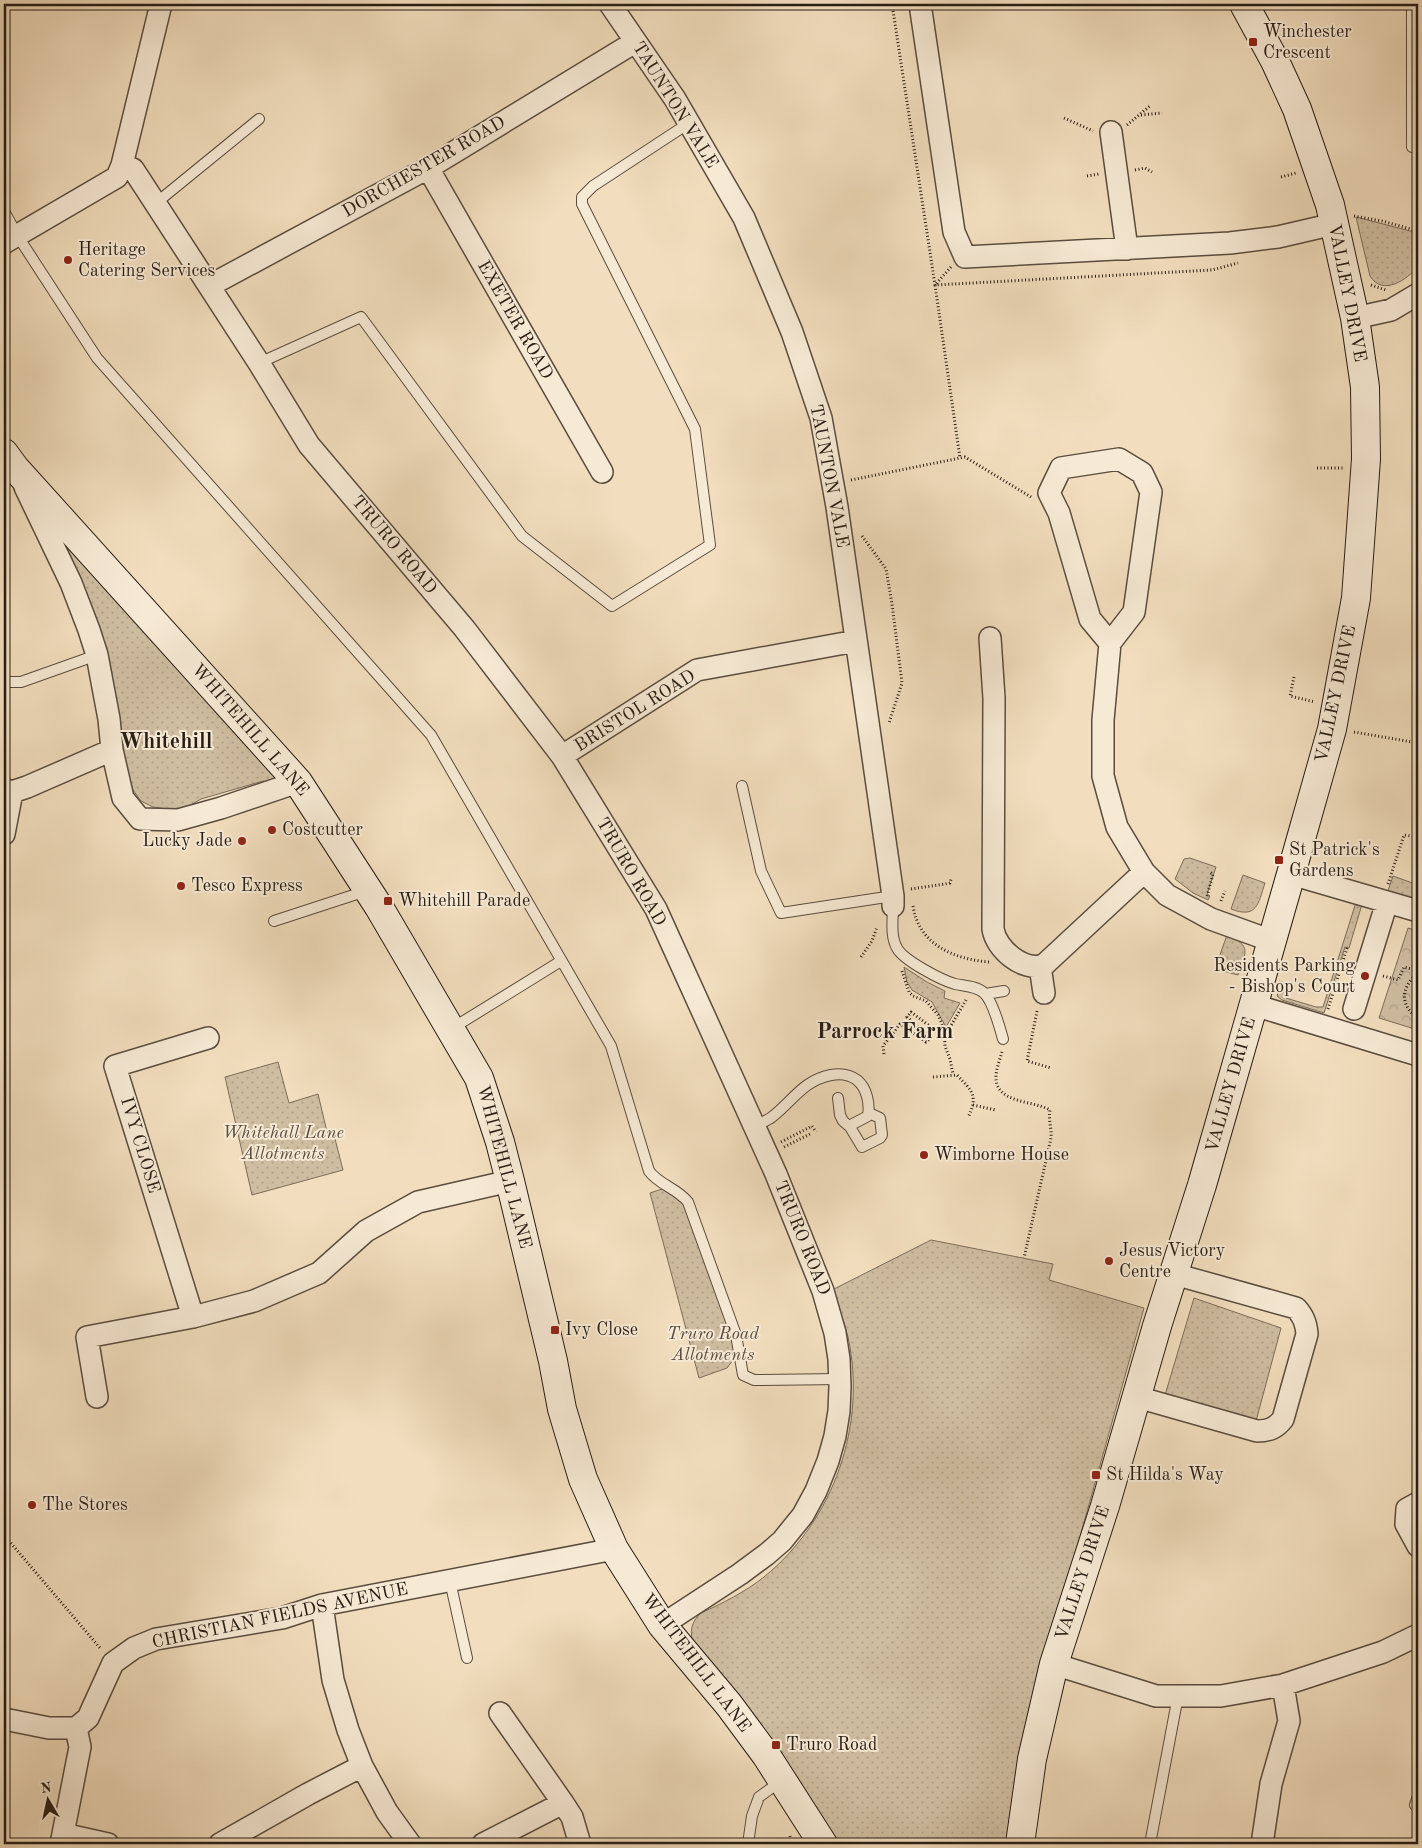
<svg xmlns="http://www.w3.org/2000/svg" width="1422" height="1848" viewBox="0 0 1422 1848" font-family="'Old Standard TT',serif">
	<defs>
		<pattern id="grass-dots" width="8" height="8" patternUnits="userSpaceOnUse" patternTransform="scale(1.25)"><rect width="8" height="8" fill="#cfbda1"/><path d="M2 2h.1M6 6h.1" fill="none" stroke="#b2a28a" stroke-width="1.8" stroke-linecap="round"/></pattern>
		<pattern id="park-crowns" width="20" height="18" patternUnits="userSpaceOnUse" patternTransform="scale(1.25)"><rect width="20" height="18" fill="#cfbda1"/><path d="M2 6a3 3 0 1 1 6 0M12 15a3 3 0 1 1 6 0" fill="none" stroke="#b2a28a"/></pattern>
	</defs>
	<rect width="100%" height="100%" fill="#f2debe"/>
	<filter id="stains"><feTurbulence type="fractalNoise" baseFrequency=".004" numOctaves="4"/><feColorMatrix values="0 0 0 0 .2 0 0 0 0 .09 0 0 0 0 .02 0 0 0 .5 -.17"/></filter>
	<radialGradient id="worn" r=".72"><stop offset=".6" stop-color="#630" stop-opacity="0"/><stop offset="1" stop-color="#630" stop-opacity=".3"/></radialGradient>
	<!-- grass -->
	<path fill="url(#grass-dots)" stroke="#7b6d5b" d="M1356,217L1418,233V267C1407,279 1383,297 1370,276Z
		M60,532L278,777L274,784L263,781L201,799L184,809L173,810L153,807L141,801L133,790L125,768L55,534Z
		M1190,858L1216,867L1207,894L1210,896L1208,900L1193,893L1175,879L1184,859Z
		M1243,875L1265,883C1258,904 1257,919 1231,909Z
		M1393,876L1418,885V900L1388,891Z
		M1357,899L1363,901L1349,948L1345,947L1324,1013L1282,1000L1277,996L1279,990L1277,989L1279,981L1289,984L1286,998L1316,1007H1323Z
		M1227,935C1252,946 1246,952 1238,975L1215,969Z
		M904,967L927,982L945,991L944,998L960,1003L946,1027L932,1002L912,990L907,982Z
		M278,1062L289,1103L318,1094L327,1132L333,1131L343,1170L252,1195L225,1077Z
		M665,1188L682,1199L734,1339L736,1356L727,1368L699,1378L650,1193Z
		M931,1240L1053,1264L1049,1280L1144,1308L1050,1644L1008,1844H834L694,1645C689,1632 691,1622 701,1613C723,1603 745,1592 764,1577C834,1520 867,1425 848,1337C844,1321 838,1305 832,1290Z
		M1194,1298L1281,1328L1256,1421L1165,1395Z"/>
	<!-- park -->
	<path fill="url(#park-crowns)" stroke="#7b6d5b" d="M1408,928L1418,931V1030L1379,1018Z"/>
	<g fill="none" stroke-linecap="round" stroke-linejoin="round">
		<defs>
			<path id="lane" d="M1412,147V4
				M156,203L259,119
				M4,211L17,235L97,358L431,735L611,1046L649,1171C659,1185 677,1188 688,1202L736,1335L743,1375L754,1380L840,1379
				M259,363L361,317L522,536L612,606L710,545L695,429L582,204V197L593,186L689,123
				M4,682H21L97,655
				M742,786L761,871L781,913L893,896
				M893,906C893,918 890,936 897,948C903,960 941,980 955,984C964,986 977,986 984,993C992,1000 1000,1028 1003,1039
				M274,921L366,891
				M985,994L1004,991
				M451,1029L561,961
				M838,1098L840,1115L843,1121L850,1127L862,1147L880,1138L882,1135L880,1118L869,1113
				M754,1126C760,1123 767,1121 772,1117C794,1100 802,1081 831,1075C841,1073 849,1074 857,1080C867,1088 870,1104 868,1116L849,1126
				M450,1581L467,1658
				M1415,1805L1418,1796
				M748,1844L752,1816L759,1797L781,1781
				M1150,1844L1178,1696"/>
			<path id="street" d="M610,4L675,99L744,218L792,332L821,418L837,507L893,896V906
				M920,4L954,232L965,257L1230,243L1278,237L1334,224
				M1111,132L1127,249
				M122,165L133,169L148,192L259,363L309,445L464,628L562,756L656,909L776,1174L823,1291L835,1333L839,1359L840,1387L839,1411L835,1436L828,1461L816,1491L803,1515L782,1541L767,1554L740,1574L662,1625
				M428,168L602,472
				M4,243L117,177L122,165L161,4
				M209,286L428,168L635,42
				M1355,318L1391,310L1418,294
				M25,487L71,583L89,630L97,655L109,719L112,750L123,798L140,819L178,820L221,808L298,782
				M990,638L994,698L993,929C996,949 1023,972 1044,965L1144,872
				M1110,643L1134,612L1151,492L1142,473L1119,459L1061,468L1049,493L1059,513L1090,619L1110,643L1103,720V776L1117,827L1144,872L1167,895L1211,919L1272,941
				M562,756L697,670L856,641
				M4,789L12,792L27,787L112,750
				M4,834L12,792
				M1291,874L1418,911
				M1040,966L1044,993
				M1254,1005L1418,1055
				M1354,1009L1387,902
				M193,1317L115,1066L208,1038
				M97,1397L87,1337L193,1317L254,1301L319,1273L366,1231L418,1202L510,1181
				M1137,1397L1257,1431C1269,1431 1276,1428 1283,1419L1307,1334C1306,1322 1303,1316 1296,1308L1174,1274
				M1418,1503L1407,1509L1406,1524L1418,1546
				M322,1605L333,1680L348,1730L362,1766L387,1812L410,1844
				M1054,1664L1156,1696H1221L1283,1685L1383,1652L1418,1635
				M500,1713L563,1803
				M4,1719L49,1728H76
				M76,1728L88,1718L113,1663L134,1648L156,1639L282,1618L322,1605L614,1549
				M63,1834L108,1844
				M61,1844L80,1747L76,1728
				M220,1844L308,1794L362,1766
				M483,1844L563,1803L572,1817L580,1844
				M1262,1844L1271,1784L1289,1721L1283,1685"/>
			<path id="secondary" d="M4,453L15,468L298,782L379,907L479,1078L500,1142L510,1181L553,1361L562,1409L583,1479L614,1549L662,1625L729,1705L766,1755L823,1844
				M1020,1844L1032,1759L1054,1664L1105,1506L1157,1326L1202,1185L1291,874L1332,729L1356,598L1366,459L1365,387L1355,318L1330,205L1297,109L1275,61L1244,4"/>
		</defs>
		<!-- lane casing -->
		<use href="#lane" stroke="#5a4d3f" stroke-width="12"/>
		<!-- street casing -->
		<use href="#street" stroke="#5a4d3f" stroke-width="24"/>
		<!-- secondary casing -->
		<use href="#secondary" stroke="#271d15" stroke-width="30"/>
		<!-- path -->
		<path stroke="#271d15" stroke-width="3" stroke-dasharray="1 2.5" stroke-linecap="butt" d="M892,4L935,285L1212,270L1238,263
			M1141,115L1162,113
			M1064,118L1093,131
			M1127,125L1151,105
			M1135,170L1145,168L1152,172
			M1087,176L1099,174
			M1281,177L1296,173
			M1354,216L1382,221L1418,231
			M951,267L935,285L960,458
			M1371,285L1386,290
			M1414,319L1416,330
			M1317,468H1344
			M851,480L965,457L1031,497
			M862,536L886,569L892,604L902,683L889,723
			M1294,677L1290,696L1315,702
			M1354,732L1418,743
			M1388,884L1404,835L1418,837
			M911,889L945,884L950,883L951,879
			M1207,896L1213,874L1209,872
			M1221,901L1225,891
			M913,906C919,945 954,959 989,962
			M1347,948L1342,964L1348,966
			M861,957L872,941L877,927
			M902,971L909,992L913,996L926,1001L938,1015L944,1029L945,1046L950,1059L953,1074
			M1418,973C1401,987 1399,1005 1418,1018
			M1383,976L1398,980L1404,967L1415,970L1418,973
			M1328,1009L1342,964
			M1037,1011L1027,1061L1051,1068
			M944,1032L949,1029L966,1000
			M1002,1052C1000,1059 997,1067 996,1075C994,1104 1033,1100 1050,1110C1048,1121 1052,1128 1051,1138L1024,1258
			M884,1054L883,1046L900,1024L926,1042L931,1038L907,1017L911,1012L939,1033L944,1034
			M933,1077L957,1075C973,1092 978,1095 968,1118
			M973,1105L996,1110
			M781,1142L812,1126L816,1132
			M784,1147L810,1134
			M4,1535L100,1648
			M790,1836L792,1844"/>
		<!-- lane -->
		<use href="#lane" stroke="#f7ead5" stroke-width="10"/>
		<!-- street -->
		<use href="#street" stroke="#f7ead5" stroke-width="21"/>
		<!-- secondary -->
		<use href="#secondary" stroke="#f7ead5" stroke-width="28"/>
	</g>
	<!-- markers -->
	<g fill="#8f2418" stroke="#f7ead5" stroke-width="2">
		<rect x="1248" y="37" width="10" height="10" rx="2.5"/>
		<circle cx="68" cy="260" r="5"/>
		<circle cx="272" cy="830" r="5"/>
		<circle cx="242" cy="841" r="5"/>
		<rect x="1274" y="855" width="10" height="10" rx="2.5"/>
		<circle cx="181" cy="886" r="5"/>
		<rect x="383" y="896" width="10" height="10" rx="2.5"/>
		<circle cx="1365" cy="976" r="5"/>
		<circle cx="924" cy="1155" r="5"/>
		<circle cx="1109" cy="1261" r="5"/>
		<rect x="550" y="1325" width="10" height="10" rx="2.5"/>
		<rect x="1091" y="1470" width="10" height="10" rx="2.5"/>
		<circle cx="32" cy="1505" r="5"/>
		<rect x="771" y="1740" width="10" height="10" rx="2.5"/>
	</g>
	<g text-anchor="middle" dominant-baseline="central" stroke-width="4" stroke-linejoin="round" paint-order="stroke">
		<!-- poi labels -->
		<g font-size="18" fill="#271d15" stroke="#f7ead5" text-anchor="start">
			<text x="1263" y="32">Winchester<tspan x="1263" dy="21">Crescent</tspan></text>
			<text x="78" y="250">Heritage<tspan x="78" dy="21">Catering Services</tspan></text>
			<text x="282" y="830">Costcutter</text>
			<text x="232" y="841" text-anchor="end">Lucky Jade</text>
			<text x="1289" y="850">St Patrick's<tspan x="1289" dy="21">Gardens</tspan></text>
			<text x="191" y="886">Tesco Express</text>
			<text x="398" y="901">Whitehill Parade</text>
			<text x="1355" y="966" text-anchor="end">Residents Parking<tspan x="1355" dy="21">- Bishop's Court</tspan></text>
			<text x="934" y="1155">Wimborne House</text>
			<text x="1119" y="1251">Jesus Victory<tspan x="1119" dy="21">Centre</tspan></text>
			<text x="565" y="1330">Ivy Close</text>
			<text x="1106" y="1475">St Hilda's Way</text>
			<text x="42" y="1505">The Stores</text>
			<text x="786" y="1745">Truro Road</text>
		</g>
		<!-- street labels -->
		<g font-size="18" fill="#271d15" stroke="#f7ead5">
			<text transform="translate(675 105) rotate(58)">TAUNTON VALE</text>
			<text transform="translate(424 167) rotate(-30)">DORCHESTER ROAD</text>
			<text transform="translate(1347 293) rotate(79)">VALLEY DRIVE</text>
			<text transform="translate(515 320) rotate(60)">EXETER ROAD</text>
			<text transform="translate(829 476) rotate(79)">TAUNTON VALE</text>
			<text transform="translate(394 545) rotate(50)">TRURO ROAD</text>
			<text transform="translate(1336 694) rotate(-78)">VALLEY DRIVE</text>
			<text transform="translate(635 711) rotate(-32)">BRISTOL ROAD</text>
			<text transform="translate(250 730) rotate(49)">WHITEHILL LANE</text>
			<text transform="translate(631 872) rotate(60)">TRURO ROAD</text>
			<text transform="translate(1231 1085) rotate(-74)">VALLEY DRIVE</text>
			<text transform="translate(140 1145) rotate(73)">IVY CLOSE</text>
			<text transform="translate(504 1167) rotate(75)">WHITEHILL LANE</text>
			<text transform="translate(802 1238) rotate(68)">TRURO ROAD</text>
			<text transform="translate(1083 1573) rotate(-72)">VALLEY DRIVE</text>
			<text transform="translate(280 1616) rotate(-12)">CHRISTIAN FIELDS AVENUE</text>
			<text transform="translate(696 1663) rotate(53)">WHITEHILL LANE</text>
		</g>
		<!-- park labels -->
		<g font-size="18" font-style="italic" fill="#594d3f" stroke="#f7ead5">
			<text x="283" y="1133">Whitehall Lane<tspan x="283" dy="21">Allotments</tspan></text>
			<text x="713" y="1334">Truro Road<tspan x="713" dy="21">Allotments</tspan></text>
		</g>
		<!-- district labels -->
		<g font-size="22" font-weight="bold" fill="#271d15" stroke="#f7ead5">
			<text x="166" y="742">Whitehill</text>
			<text x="885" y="1032">Parrock Farm</text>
		</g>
	</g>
	<!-- margin -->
	<rect width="1422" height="1848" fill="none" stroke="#f2debe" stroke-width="20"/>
	<rect x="5" y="5" width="1412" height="1838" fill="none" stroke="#271d15" stroke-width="2.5"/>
	<rect x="10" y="10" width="1402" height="1828" fill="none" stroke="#271d15"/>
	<!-- north arrow -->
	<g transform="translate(48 1800) rotate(351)" stroke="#f7ead5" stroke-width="4" paint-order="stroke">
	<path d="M0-4L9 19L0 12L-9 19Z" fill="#271d15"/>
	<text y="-8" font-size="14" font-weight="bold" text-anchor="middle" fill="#271d15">N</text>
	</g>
	<rect width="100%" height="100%" filter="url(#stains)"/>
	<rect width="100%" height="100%" fill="url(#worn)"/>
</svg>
